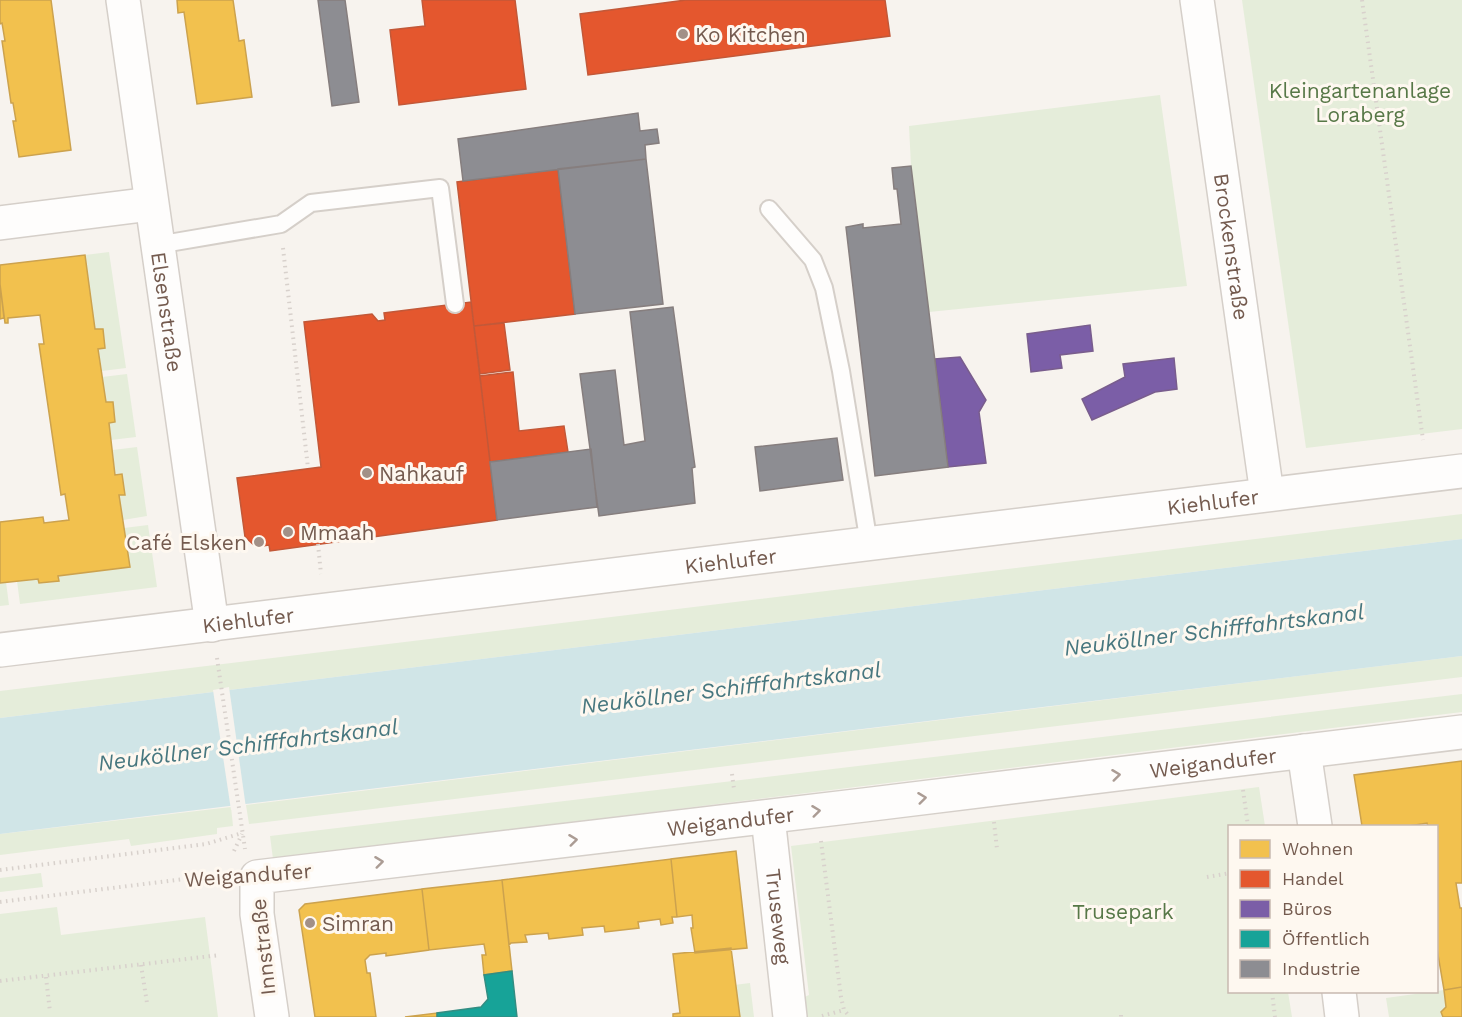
<svg xmlns="http://www.w3.org/2000/svg" width="1462" height="1017" viewBox="0 0 1462 1017" font-family="'Work Sans',sans-serif">
	<rect width="100%" height="100%" fill="#f7f3ee"/>
	<!-- green -->
	<path fill="#e5edda" d="M1242,0H1462V429L1306,448Z
		M1160,95L1187,286L929,312L911,166L909,126Z
		M109,252L126,368L102,371L98,349L105,348L103,329H95L85,255Z
		M127,374L136,437L111,440L109,423L115,422L113,402H106L102,377Z
		M137,447L147,516L123,520L119,495L125,494L122,474L115,475L113,450Z
		M1462,514V539L0,718V691Z
		M148,525L157,587L20,604L17,581L38,579L40,583L58,582V576L130,567L124,528Z
		M6,582L9,605L0,606V583Z
		M1462,656V677L249,824L246,805Z
		M1462,694V712L273,859L270,836Z
		M1259,787L1265,826H1230V992H1288L1292,1017H800L798,1000L809,995L791,846Z
		M231,807L233,826L217,828V834L131,846L129,839L0,855V834Z
		M41,873L43,887L0,892V878Z
		M57,907L61,935L205,917L218,1017H0V914Z
		M750,983L754,1017H740L734,985Z
		M1444,990L1446,1007L1441,1012L1443,1017H1389L1386,998Z"/>
	<!-- water -->
	<path fill="#d0e5e7" d="M1462,539V656L0,834V718Z"/>
	<!-- pier -->
	<path fill="#f7f3ee" d="M229,687L246,808L231,810L213,690Z"/>
	<!-- homes -->
	<path fill="#f2c14e" stroke="#cca24e" stroke-width="1.5" d="M0,0H51L71,150L19,157L13,121H16L13,103H11L2,41H5L2,23L0,24Z
		M177,0H233L239,41L244,40L252,97L197,104L184,12L178,13Z
		M85,255L95,329H103L105,348L98,349L106,402H113L115,422L109,423L115,475L122,474L125,495H119L130,567L58,576L59,581L39,583L38,579L0,583V522L43,517L44,523L69,520L65,494L61,495L39,344H44L40,315L8,318V323H5L0,284V265Z
		M0,284L4,318L0,319Z
		M1462,761V883H1456L1460,908H1462V987L1444,990L1436,943V826H1428L1427,823L1409,826H1362L1354,775Z
		M736,851L747,948L695,953L691,928H693L692,915L677,917L671,859Z
		M671,859L677,917H672L673,923L661,925L660,919L638,922L639,928L605,932L604,926L582,928L583,935L549,939L548,933L525,935L527,942L511,943L509,945L502,880Z
		M502,880L512,971L484,975L482,955H486L484,944L429,950L422,889Z
		M422,889L429,950L386,956V953L370,955L365,960L367,973H370L376,1017H315L299,910L305,904Z
		M731,948L740,1017H673V1014L680,1013L673,954Z
		M1462,987V1017H1443L1441,1012L1446,1007L1444,990Z
		M437,1013V1017H405Z"/>
	<!-- shops -->
	<path fill="#e4572e" stroke="#c25838" stroke-width="1.5" d="M422,0H515L526,89L399,105L390,30L425,26Z
		M686,0H885L890,36L588,75L580,14Z
		M558,169L575,314L474,326L457,182Z
		M471,302L497,520L270,551L269,545L256,547L245,537L237,478L321,467L304,322L372,314L378,321L385,320L384,313Z
		M504,323L510,370L480,374L474,326Z
		M513,372L519,431L564,426L568,452L490,462L480,376Z"/>
	<!-- offices -->
	<path fill="#7b5ea7" stroke="#795d8d" stroke-width="1.5" d="M1090,325L1093,351L1060,355L1062,368L1031,372L1027,334Z
		M960,357L986,400L979,412L986,463L948,467L935,359Z
		M1174,358L1177,389L1155,392L1092,420L1082,399L1125,377L1123,364Z"/>
	<!-- public -->
	<path fill="#17a398" stroke="#338d82" stroke-width="1.5" d="M512,971L517,1017H437V1013L481,1007L488,999L484,975Z"/>
	<!-- industry -->
	<path fill="#8d8d92" stroke="#867e7e" stroke-width="1.5" d="M318,0H345L359,102L332,106Z
		M638,113L640,131L657,129L659,143L645,145L646,159L463,181L458,139Z
		M646,159L663,304L575,314L558,169Z
		M911,166L948,467L875,476L846,227L863,224V228L901,224L897,189H894L892,168Z
		M673,307L695,467L692,468L695,503L599,516L580,374L615,370L624,445L645,441L630,312Z
		M837,438L843,480L760,491L755,447Z
		M591,449L597,507L497,520L490,462Z"/>
	<g fill="none" stroke-linecap="round" stroke-linejoin="round">
		<defs>
			<path id="service" d="M769,209L813,260L824,288L841,371L869,544
				M157,245L281,224L311,203L440,188L455,304"/>
			<g id="minor">
				<path id="s1" d="M123,0L212,625"/>
				<path id="s2" d="M1197,0L1267,494"/>
				<path d="M0,223L151,204"/>
				<path id="s3" d="M0,650L1462,471"/>
				<path d="M1304,751L1315,826"/>
				<path id="s4" d="M768,817L790,1017"/>
				<path d="M1339,992L1342,1017"/>
				<path id="s5" d="M272,1017L257,914V877L864,805L1462,732"/>
			</g>
		</defs>
		<!-- service casing -->
		<use href="#service" stroke="#d5cfc9" stroke-width="20"/>
		<!-- minor casing -->
		<use href="#minor" stroke="#d5cfc9" stroke-width="36"/>
		<!-- path -->
		<path stroke="#d8d1cc" stroke-width="4" stroke-dasharray="1.5 4.5" stroke-linecap="butt" d="M1362,0L1423,440
			M283,248L308,468
			M318,544L321,574
			M217,658L245,849
			M732,774L734,789
			M1243,790L1248,826
			M994,822L997,849
			M821,841L841,997L844,1010L850,1017
			M234,851L242,834
			M0,870L206,844L242,833
			M1207,877L1230,873
			M0,902L224,874
			M141,965L147,1003
			M46,977L50,1012
			M0,981L220,955
			M1272,992L1275,1017
			M1121,1015V1017
			M822,1016L844,1010"/>
		<!-- service -->
		<use href="#service" stroke="#fefdfc" stroke-width="16"/>
		<!-- minor -->
		<use href="#minor" stroke="#fefdfc" stroke-width="33"/>
	</g>
	<!-- one-way arrows -->
	<defs><path id="oneway-chevron" d="M-2-3.5L2.5 0L-2 3.5" fill="none" stroke-width="1.6" stroke-linecap="round" stroke-linejoin="round" transform="scale(1.5)"/></defs>
	<g stroke="#ab9c94">
		<use href="#oneway-chevron" transform="translate(1116 775) rotate(-7)"/>
		<use href="#oneway-chevron" transform="translate(922 798) rotate(-7)"/>
		<use href="#oneway-chevron" transform="translate(816 811) rotate(-7)"/>
		<use href="#oneway-chevron" transform="translate(573 840) rotate(-7)"/>
		<use href="#oneway-chevron" transform="translate(379 862) rotate(-7)"/>
	</g>
	<!-- markers -->
	<g fill="#a29087" stroke="#fef8f0" stroke-width="2">
		<circle cx="683" cy="34" r="6"/>
		<circle cx="367" cy="473" r="6"/>
		<circle cx="288" cy="532" r="6"/>
		<circle cx="259" cy="542" r="6"/>
		<circle cx="310" cy="923" r="6"/>
	</g>
	<g text-anchor="middle" dominant-baseline="central" stroke-width="6" stroke-linejoin="round" paint-order="stroke">
		<!-- poi labels -->
		<g font-size="21" fill="#745b4f" stroke="#fef8f0" text-anchor="start">
			<text x="695" y="34">Ko Kitchen</text>
			<text x="379" y="473">Nahkauf</text>
			<text x="300" y="532">Mmaah</text>
			<text x="247" y="542" text-anchor="end">Café Elsken</text>
			<text x="322" y="923">Simran</text>
		</g>
		<!-- park labels -->
		<g font-size="21" fill="#577847" stroke="#fef8f0">
			<text x="1360" y="90">Kleingartenanlage<tspan x="1360" dy="24">Loraberg</tspan></text>
			<text x="1123" y="911">Trusepark</text>
		</g>
		<!-- street labels -->
		<g font-size="21" fill="#745b4f" stroke="#fef8f0">
			<text stroke="none"><textPath href="#s2" startOffset="249">Brockenstraße</textPath></text>
			<text stroke="none"><textPath href="#s1" startOffset="315">Elsenstraße</textPath></text>
			<text stroke="none"><textPath href="#s3" startOffset="1222">Kiehlufer</textPath></text>
			<text stroke="none"><textPath href="#s3" startOffset="736">Kiehlufer</textPath></text>
			<text stroke="none"><textPath href="#s3" startOffset="250">Kiehlufer</textPath></text>
			<text stroke="none"><textPath href="#s5" startOffset="1104">Weigandufer</textPath></text>
			<text stroke="none"><textPath href="#s5" startOffset="618">Weigandufer</textPath></text>
			<text transform="translate(248 875) rotate(-4)">Weigandufer</text>
			<text stroke="none"><textPath href="#s4" startOffset="100">Truseweg</textPath></text>
			<text transform="translate(263 947) rotate(-96)">Innstraße</text>
		</g>
		<!-- water labels -->
		<g font-size="22" font-style="italic" fill="#47777f" stroke="#fef8f0">
			<text transform="translate(1214 630) rotate(-7)">Neuköllner Schifffahrtskanal</text>
			<text transform="translate(731 688) rotate(-7)">Neuköllner Schifffahrtskanal</text>
			<text transform="translate(248 745) rotate(-7)">Neuköllner Schifffahrtskanal</text>
		</g>
	</g>
	<!-- legend -->
	<rect x="1228" y="825" width="210" height="168" fill="#fef8f0" stroke="#c7b9b0" stroke-width="1.5"/>
	<rect x="1240" y="840" width="30" height="18" fill="#f2c14e" stroke="#c7b9b0" stroke-width="1.5"/>
	<text x="1282" y="855" font-size="18" fill="#745b4f">Wohnen</text>
	<rect x="1240" y="870" width="30" height="18" fill="#e4572e" stroke="#c7b9b0" stroke-width="1.5"/>
	<text x="1282" y="885" font-size="18" fill="#745b4f">Handel</text>
	<rect x="1240" y="900" width="30" height="18" fill="#7b5ea7" stroke="#c7b9b0" stroke-width="1.5"/>
	<text x="1282" y="915" font-size="18" fill="#745b4f">Büros</text>
	<rect x="1240" y="930" width="30" height="18" fill="#17a398" stroke="#c7b9b0" stroke-width="1.5"/>
	<text x="1282" y="945" font-size="18" fill="#745b4f">Öffentlich</text>
	<rect x="1240" y="960" width="30" height="18" fill="#8d8d92" stroke="#c7b9b0" stroke-width="1.5"/>
	<text x="1282" y="975" font-size="18" fill="#745b4f">Industrie</text>
</svg>
